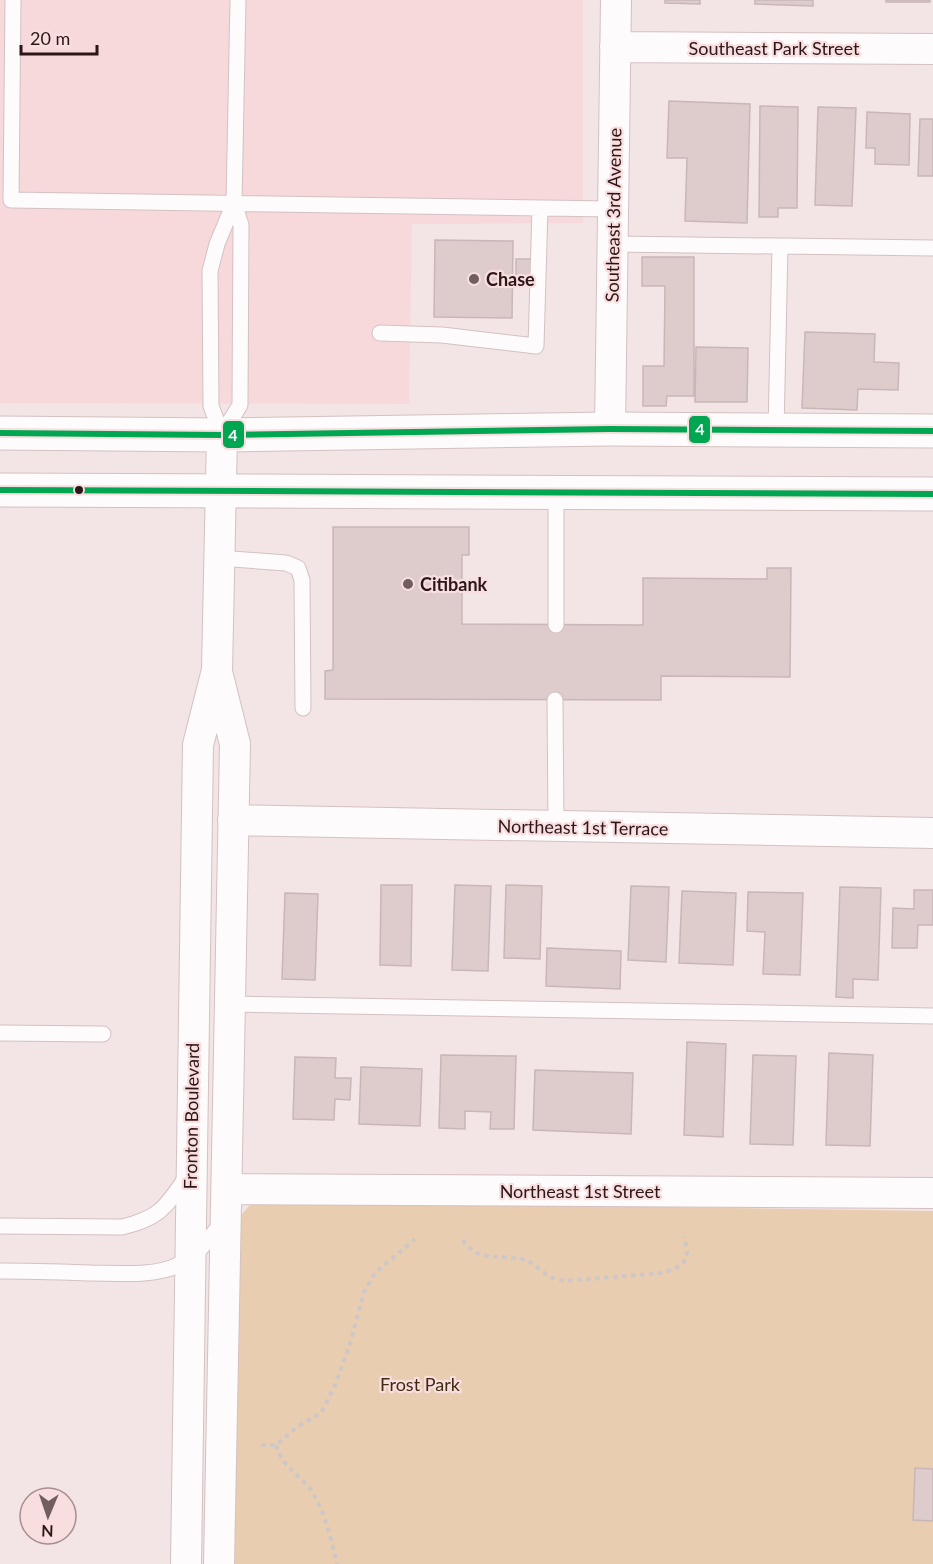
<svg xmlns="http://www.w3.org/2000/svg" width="933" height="1564" viewBox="0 0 933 1564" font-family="Lato,sans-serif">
	<rect width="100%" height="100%" fill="#f3e4e5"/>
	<!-- built -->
	<path fill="#f8d9db" d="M0,0H583V223L412,224L409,404L0,403Z"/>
	<!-- green -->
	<path fill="#e9cdb0" d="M262,1201L933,1211V1564H232L237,1220L249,1206Z"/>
	<!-- building -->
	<path fill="#decbcc" stroke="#c9b6b8" stroke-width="1.5" d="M665,0H700V4L665,3Z
		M755,0H813V6L755,4Z
		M886,0H930V2H886Z
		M669,101L750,104L747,223L685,221L687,158H667Z
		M760,106L798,107L797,208H778V217H759Z
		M818,107L856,108L852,206L815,205Z
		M867,112L910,114L909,165L875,164V148H866Z
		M920,119H933V176H918Z
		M435,240L513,241L512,318L434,317Z
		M642,257H694V396H667L666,406H643V366H664L665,286H642Z
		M516,259H542V284H516Z
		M805,332L875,334L874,362L899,363L898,390L858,389L857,410L802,408Z
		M696,347L748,348L747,402H695Z
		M333,527H469V555H462V624L643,625V578L767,579V568H791L790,677L661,676V700L325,699V671L333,670Z
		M381,885H412L411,966L380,965Z
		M455,885L491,886L488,971L452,970Z
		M506,885L542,886L540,959L504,958Z
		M631,886L669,887L666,962L628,960Z
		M840,887L881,888L878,980L853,979V998L836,997Z
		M914,890H933V925H918L917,948H892L893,908L914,909Z
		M682,891L736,893L733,965L679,963Z
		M748,892L803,893L800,975L763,974L765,932L747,931Z
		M285,893L318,894L315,980L282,979Z
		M547,948L621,951L620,989L546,986Z
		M687,1042L726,1044L723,1137L684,1135Z
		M829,1053L873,1055L870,1146L826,1145Z
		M441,1055L516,1056L514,1129H490L491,1112L465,1111V1129L439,1128Z
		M753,1055L796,1056L793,1145L750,1144Z
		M295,1057L336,1058L335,1078H351L350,1100L335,1099L334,1120L293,1119Z
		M361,1067L422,1069L420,1126L359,1124Z
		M535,1070L633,1073L631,1134L533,1130Z
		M915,1468L933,1469V1521L913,1520Z"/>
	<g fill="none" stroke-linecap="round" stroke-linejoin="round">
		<defs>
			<path id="lane" d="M13,0L11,200L613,209
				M612,244L933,248
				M380,333L442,335L536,346L540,208
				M776,431L780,246
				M222,434L240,405L241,225L234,203L238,0
				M222,435L211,406L210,271L217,244L234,203
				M219,558L286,563L298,568L302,580L303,708
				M556,625V493
				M555,700L556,826
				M230,1004L933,1016
				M0,1033L103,1034
				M0,1226L122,1227C160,1218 166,1207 187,1176
				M0,1271C31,1271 61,1272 92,1273C118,1273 154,1277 178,1265C197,1256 210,1238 223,1221"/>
			<path id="street" d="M615,47L933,49
				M610,429L616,0
				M218,676L235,744L219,1564
				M233,820L933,833
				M227,1189L933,1193
				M186,1564L198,745L217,670L222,435"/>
			<path id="primary" d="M0,433L222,435L610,429L933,431
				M0,490L933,494"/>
		</defs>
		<!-- lane casing -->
		<use href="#lane" stroke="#d4c1c2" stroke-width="17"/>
		<!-- street casing -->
		<use href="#street" stroke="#d4c1c2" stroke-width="32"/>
		<!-- primary casing -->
		<use href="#primary" stroke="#d4c1c2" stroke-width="35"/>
		<!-- path -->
		<path stroke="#cec7c7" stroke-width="4" stroke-dasharray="4.5 4.5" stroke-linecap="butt" d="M463,1240C477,1263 499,1254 522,1259C535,1262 542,1274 553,1278C564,1283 579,1279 591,1279C614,1277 638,1275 661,1273C681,1268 694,1260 683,1237
			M261,1445H276L297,1427L321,1413L335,1385L350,1344L364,1292L375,1273L415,1239
			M276,1445C283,1468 297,1472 310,1489C325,1510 331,1539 337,1564"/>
		<!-- lane -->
		<use href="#lane" stroke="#fdfbfb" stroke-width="15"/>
		<!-- street -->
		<use href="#street" stroke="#fdfbfb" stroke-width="30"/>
		<!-- primary -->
		<use href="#primary" stroke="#fdfbfb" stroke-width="33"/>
		<defs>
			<path id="bus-1" d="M0,433L222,435L610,429L933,431
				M0,490L933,494"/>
		</defs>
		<!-- bus-1 casing -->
		<use href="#bus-1" stroke="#f9dedf" stroke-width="10"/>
		<!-- bus-1 -->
		<use href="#bus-1" stroke="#00a651" stroke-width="6"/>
	</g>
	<!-- markers -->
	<g fill="#725e5f" stroke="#f9dedf" stroke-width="2">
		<circle cx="474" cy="279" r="6"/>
		<circle cx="408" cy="584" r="6"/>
	</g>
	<circle fill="#2c1617" stroke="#f9dedf" stroke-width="2" cx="79" cy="490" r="5"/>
	<g text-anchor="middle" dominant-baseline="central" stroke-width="4.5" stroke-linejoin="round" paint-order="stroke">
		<!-- street labels -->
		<g font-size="18" fill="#2c1617" stroke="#f9dedf">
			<text x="774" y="48">Southeast Park Street</text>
			<text transform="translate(613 215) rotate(-89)">Southeast 3rd Avenue</text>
			<text transform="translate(583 827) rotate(1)">Northeast 1st Terrace</text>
			<text transform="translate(191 1116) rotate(-89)">Fronton Boulevard</text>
			<text x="580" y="1191">Northeast 1st Street</text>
		</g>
		<!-- poi labels -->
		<g font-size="18" font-weight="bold" fill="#2c1617" stroke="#f9dedf" text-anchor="start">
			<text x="486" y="279">Chase</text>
			<text x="420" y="584">Citibank</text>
		</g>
		<!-- park labels -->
		<g font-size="18" fill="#3f2c10" stroke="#f9dedf">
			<text x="420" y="1384">Frost Park</text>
		</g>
	</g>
	<g stroke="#f9dedf" stroke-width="2">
		<rect x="688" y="415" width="23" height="29" rx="6" fill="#00a651"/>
		<rect x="222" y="420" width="23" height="29" rx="6" fill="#00a651"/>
	</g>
	<g font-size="16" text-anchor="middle" font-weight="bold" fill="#fff">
		<text x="700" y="435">4</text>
		<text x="233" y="441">4</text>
	</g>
	<!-- north arrow -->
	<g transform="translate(48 1516) rotate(182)"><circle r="28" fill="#f9dedf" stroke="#a78e8f" stroke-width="1.5"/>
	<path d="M0-4.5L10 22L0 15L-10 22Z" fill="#725e5f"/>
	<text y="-9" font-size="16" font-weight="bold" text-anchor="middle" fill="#2c1617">N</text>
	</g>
	<!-- scale -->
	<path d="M21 45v9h76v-9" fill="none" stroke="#2c1617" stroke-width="3"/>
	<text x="30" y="45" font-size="18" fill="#2c1617" stroke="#f9dedf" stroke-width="4.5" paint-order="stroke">20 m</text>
</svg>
